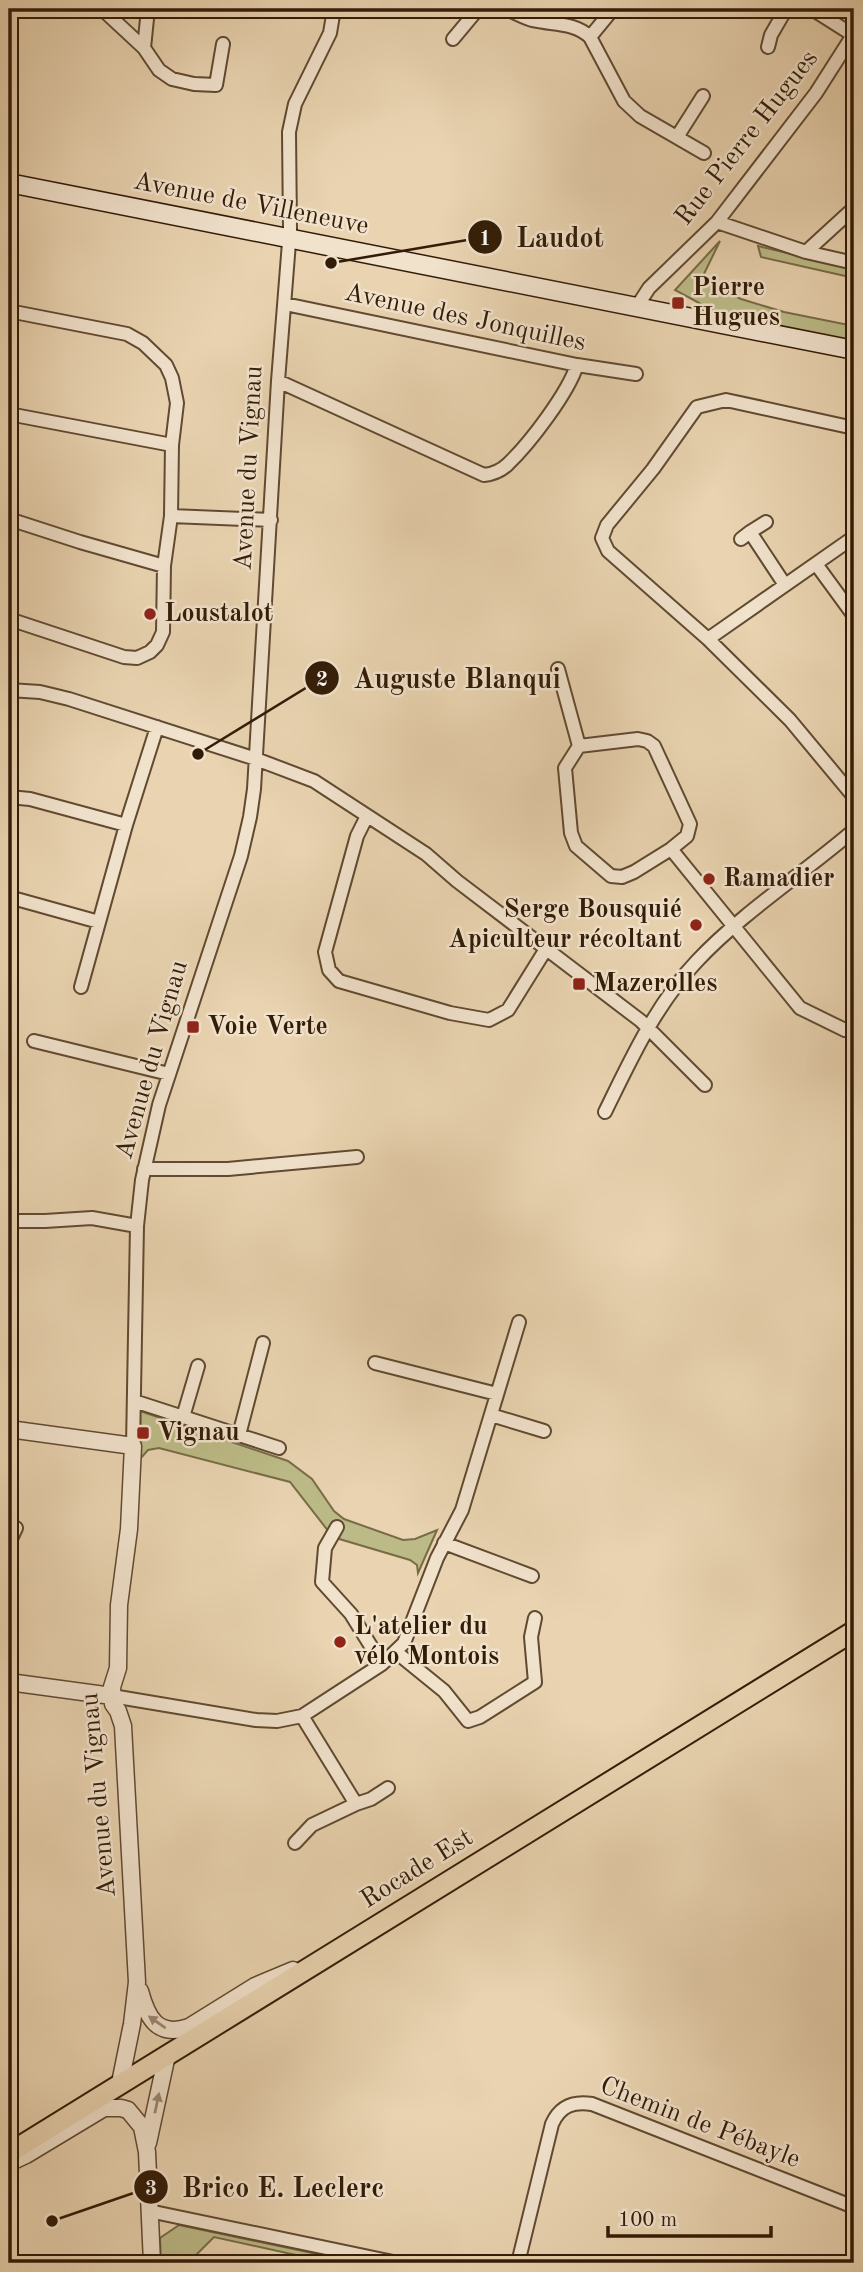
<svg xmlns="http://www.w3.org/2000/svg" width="863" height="2272" viewBox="0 0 863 2272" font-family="'Old Standard TT',serif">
	<rect width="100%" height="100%" fill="#e9d3b0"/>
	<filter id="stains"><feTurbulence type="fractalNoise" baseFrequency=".00286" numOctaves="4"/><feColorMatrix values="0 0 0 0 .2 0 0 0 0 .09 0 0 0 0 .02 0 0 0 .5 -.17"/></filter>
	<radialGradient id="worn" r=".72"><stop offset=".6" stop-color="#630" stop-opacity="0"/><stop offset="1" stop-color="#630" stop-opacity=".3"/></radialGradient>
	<!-- green -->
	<path fill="#bcbb87" stroke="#786c47" stroke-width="2" d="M720,241L701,280L741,299L784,312L854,326V343L723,316L675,290Z
		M758,246L854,269V278L761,257Z
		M140,1411L288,1461L312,1479L334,1511L344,1519L403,1540L415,1539L437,1530L418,1573L417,1565L410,1560L336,1538L329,1532L290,1482L159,1448L148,1450L141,1458Z
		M179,2225L360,2263H332L214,2237L194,2257V2263H161L160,2238Z"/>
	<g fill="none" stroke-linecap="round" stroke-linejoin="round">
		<defs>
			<path id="minor" d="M102,9L144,48L159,70L172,79L194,84L216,85L223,44
				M507,9C515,13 523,17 532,20C553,25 574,22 590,37L624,101L640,116L704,153
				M590,37L613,9
				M453,39L478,9
				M768,47L771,35L786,9
				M144,48L148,9
				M677,137L703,96
				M717,222L806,252L854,263
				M806,252L854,208
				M285,304L577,365L636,374
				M636,308L649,288L717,222L816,93L853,35L812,9
				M9,311L127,334L143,343L166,365L172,378L177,403L172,445L171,516L164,566L163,632L157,645L150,652L137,658L124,657L9,619
				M278,381L484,475C493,474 501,471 508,464C530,443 568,393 577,365
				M9,414L172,445
				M854,428L726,400L697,407L653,469L607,525L602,538L608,551L708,639L790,720L854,797
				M171,516L271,520
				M9,519L80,542L164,566
				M750,532L766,522
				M741,539L750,532L785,585
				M816,564L854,616
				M708,639L854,537
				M558,669L579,746
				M9,690L40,692L69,699L256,759L314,781L426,854L457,881L641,1021L705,1085
				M638,739L647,741L654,746L690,824L687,836L671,849L634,872L622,877L611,876L576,846L571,833L565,768L579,746Z
				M9,797L30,799L126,825
				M367,816L357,836L325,952L329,970L339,981L450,1013L489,1020L508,1010L546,949
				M671,849L800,1008L845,1030
				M9,897L99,922
				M81,987L126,825L157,727
				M34,1041L169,1074
				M605,1112C631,1059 656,1004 697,961C742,913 804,873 854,830
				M144,1169H228L357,1157
				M9,1221H45L92,1218L137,1226
				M375,1363L497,1394
				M134,1401L279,1448
				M491,1415L544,1431
				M183,1417L198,1366
				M239,1435L263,1343
				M133,1446L137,1226L142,1180L159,1105L241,856L250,817L254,789L278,381L290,230L289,132L295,104L330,33L334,9
				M337,1527L325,1548L322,1582L351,1614L382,1664
				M9,1543L16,1528
				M444,1543L532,1576
				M396,1652L444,1691L468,1721L480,1717L535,1682L531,1637L535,1618
				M112,1696L256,1720L277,1721L302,1716L382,1664L404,1643L437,1558L462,1510L519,1322
				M302,1716L356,1804L371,1799L388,1788
				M295,1843L312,1825L356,1804
				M149,2211L398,2263
				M518,2263L552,2124C560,2106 573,2101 592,2104L854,2207"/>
			<path id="tertiary" d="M9,1429L133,1446L129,1529L119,1605L118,1668L112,1687L113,1704L118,1711L123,1726L137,1982L132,2024L120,2083
				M9,1682L112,1696
				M140,1991C147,2017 157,2038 189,2027L255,1986L293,1970
				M148,2143L167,2055
				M9,2163L26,2155L104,2108H121L128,2110L142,2127L147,2152L152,2263"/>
			<path id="secondary" d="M9,183L854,350"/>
			<path id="primary" d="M9,2153L854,1631"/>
		</defs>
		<!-- minor casing -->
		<use href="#minor" stroke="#604a31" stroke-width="16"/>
		<!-- tertiary casing -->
		<use href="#tertiary" stroke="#604a31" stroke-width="19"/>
		<!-- secondary casing -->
		<use href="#secondary" stroke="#331c07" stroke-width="21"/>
		<!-- primary casing -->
		<use href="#primary" stroke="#331c07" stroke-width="23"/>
		<!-- minor -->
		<use href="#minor" stroke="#f1e2cc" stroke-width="12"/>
		<!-- tertiary -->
		<use href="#tertiary" stroke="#f1e2cc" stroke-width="16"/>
		<!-- secondary -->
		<use href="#secondary" stroke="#f1e2cc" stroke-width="18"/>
		<!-- primary -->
		<use href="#primary" stroke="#e9d3b0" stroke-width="19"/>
	</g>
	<!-- one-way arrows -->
	<defs><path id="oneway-solid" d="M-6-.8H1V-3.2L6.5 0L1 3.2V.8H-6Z" transform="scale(1.75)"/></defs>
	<g fill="#9c8973">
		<use href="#oneway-solid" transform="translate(157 2022) rotate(-145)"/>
		<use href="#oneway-solid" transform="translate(157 2103) rotate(-78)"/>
	</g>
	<!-- markers -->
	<g fill="#8f2418" stroke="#f1e2cc" stroke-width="2.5">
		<rect x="671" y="296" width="14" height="14" rx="3.5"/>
		<circle cx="150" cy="614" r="7"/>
		<circle cx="709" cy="879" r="7"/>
		<circle cx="696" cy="925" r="7"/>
		<rect x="572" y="977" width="14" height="14" rx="3.5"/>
		<rect x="186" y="1020" width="14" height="14" rx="3.5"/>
		<rect x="136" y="1426" width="14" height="14" rx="3.5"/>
		<circle cx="340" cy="1642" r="7"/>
	</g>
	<g text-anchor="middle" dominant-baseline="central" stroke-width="5" stroke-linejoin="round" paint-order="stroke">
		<!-- street labels -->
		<g font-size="26" fill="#331c07" stroke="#f1e2cc">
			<text transform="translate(747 138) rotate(-52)">Rue Pierre Hugues</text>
			<text transform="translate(251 204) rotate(11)">Avenue de Villeneuve</text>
			<text transform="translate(465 318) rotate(12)">Avenue des Jonquilles</text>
			<text transform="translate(249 468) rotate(-87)">Avenue du Vignau</text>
			<text transform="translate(152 1060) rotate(-74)">Avenue du Vignau</text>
			<text transform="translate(99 1795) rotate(-95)">Avenue du Vignau</text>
			<text transform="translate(417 1869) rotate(-32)">Rocade Est</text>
			<text transform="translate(700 2123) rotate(21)">Chemin de Pébayle</text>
		</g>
		<!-- poi labels -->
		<g font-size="26" font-weight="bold" fill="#331c07" stroke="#f1e2cc" text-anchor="start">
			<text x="692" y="288">Pierre<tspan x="692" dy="30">Hugues</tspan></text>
			<text x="164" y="614">Loustalot</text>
			<text x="723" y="879">Ramadier</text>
			<text x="682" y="910" text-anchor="end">Serge Bousquié<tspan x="682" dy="30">Apiculteur récoltant</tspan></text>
			<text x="593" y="984">Mazerolles</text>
			<text x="207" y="1027">Voie Verte</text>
			<text x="157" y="1433">Vignau</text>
			<text x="354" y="1627">L'atelier du<tspan x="354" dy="30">vélo Montois</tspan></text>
		</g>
	</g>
	<!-- callouts -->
	<path fill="none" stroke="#331c07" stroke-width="2.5" d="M331 263L485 237M198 754L322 678M52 2221L151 2187"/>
	<g fill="#331c07" stroke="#f1e2cc" stroke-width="2.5">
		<circle cx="331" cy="263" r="7"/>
		<circle cx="198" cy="754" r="7"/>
		<circle cx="52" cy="2221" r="7"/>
		<circle cx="485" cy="237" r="18"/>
		<circle cx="322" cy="678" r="18"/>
		<circle cx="151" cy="2187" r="18"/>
	</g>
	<g font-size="21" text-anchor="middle" font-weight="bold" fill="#fff">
		<text x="485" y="245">1</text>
		<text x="322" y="686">2</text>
		<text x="151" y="2195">3</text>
	</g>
	<g font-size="28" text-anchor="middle" font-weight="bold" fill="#331c07" stroke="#f1e2cc" stroke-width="5" stroke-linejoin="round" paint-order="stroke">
		<text x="560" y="247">Laudot</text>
		<text x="457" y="688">Auguste Blanqui</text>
		<text x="283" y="2197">Brico E. Leclerc</text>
	</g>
	<!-- margin -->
	<rect width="863" height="2272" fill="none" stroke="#e9d3b0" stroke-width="35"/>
	<rect x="10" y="10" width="842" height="2251" fill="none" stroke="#331c07" stroke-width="3.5"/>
	<rect x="18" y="18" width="828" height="2237" fill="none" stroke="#331c07" stroke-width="2"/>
	<!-- scale -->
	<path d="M608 2226v10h163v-10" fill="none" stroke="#331c07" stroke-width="3.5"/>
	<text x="618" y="2226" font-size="21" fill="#331c07" stroke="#f1e2cc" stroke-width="5" paint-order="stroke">100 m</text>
	<rect width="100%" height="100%" filter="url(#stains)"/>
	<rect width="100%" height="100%" fill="url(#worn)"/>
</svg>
